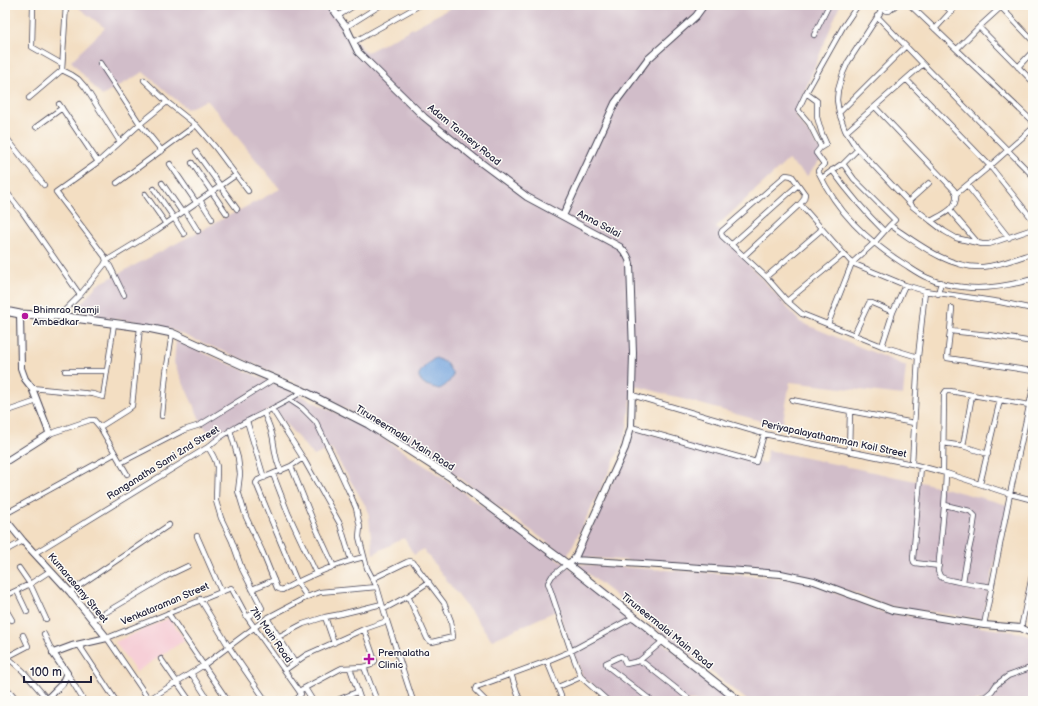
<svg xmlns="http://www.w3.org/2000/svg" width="1038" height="706" viewBox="0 0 1038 706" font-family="'Balsamiq Sans',sans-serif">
	<rect width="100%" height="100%" fill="#fdfcf7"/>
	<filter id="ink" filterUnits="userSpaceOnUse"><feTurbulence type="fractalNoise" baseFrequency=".025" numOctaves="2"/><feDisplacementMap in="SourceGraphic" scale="8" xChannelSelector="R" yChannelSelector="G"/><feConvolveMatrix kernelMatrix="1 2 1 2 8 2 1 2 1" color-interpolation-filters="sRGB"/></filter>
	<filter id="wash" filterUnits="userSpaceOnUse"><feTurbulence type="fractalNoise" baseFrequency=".012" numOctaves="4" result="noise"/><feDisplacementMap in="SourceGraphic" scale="16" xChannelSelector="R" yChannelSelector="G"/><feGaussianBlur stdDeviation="0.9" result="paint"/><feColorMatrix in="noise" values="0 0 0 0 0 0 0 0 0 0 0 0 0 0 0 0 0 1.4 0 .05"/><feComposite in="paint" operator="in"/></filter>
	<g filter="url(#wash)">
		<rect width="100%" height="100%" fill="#f3dec2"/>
		<!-- built -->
		<path fill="#f6cfd7" d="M169,618L185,640L136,672L115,642Z"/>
		<!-- industrial -->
		<path fill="#d1bdc9" d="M75,5H327L366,53L456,5H840L795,115L824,155L807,176L788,160L716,227L800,322L906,366L903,395L790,382L782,427L633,385L627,428L623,443L567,557L433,458L317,393L259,366L157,324L88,316L77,308L97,285L280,189L207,100L187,109L143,72L102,96L71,61L105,28Z
			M176,341L285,388L367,428L433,471L572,569L735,701H615L583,678L558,610L492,640L423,549L414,555L404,538L373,554L368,510L331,448L314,456L272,408L214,439L202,424L174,363Z
			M635,430L765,464L768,450L925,483L1008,505L982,619L890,606L798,573L578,557L626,451Z
			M576,564L771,577L806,581L882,612L980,627L1022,633L1033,638V701H748Z"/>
		<!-- water -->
		<path fill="#71a1db" stroke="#4a628b" d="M436,358L446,363L453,374C452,380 445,387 439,389L423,384L419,377V374C423,368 429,361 436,358Z"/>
	</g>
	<g filter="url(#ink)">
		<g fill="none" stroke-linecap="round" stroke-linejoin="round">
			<defs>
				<path id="minor" d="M33,5L32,47L62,64
					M66,5L62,70L72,75L78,79L85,87L120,142
					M858,5L843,27L806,93L798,110L809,123L820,145V148L816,153L824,164C823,167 819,168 818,171C837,212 866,240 904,264C912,269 920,275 928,278C938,283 952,286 963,287C986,290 1012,285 1033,279
					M879,5L881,8L880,13L863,39L848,62L843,73L838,90L837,100L839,113L845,130L856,147L913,207L931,221C943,214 958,209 956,194L990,166L1033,128
					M910,5L1033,122
					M944,5L952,12
					M1000,6L1033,41
					M881,8L886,11H889L896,5
					M338,16L355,5
					M877,16L923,64L1033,176
					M346,27L381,5
					M979,27L1033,82
					M935,29L957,5
					M814,35L829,5
					M354,42L420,5
					M957,49L979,27L1001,7
					M100,63L140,124L162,151
					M1018,67L1033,51
					M906,79L990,166L1033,220
					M144,80L167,102L196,125L215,147L248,191
					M806,93L817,101V117L822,134L826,143L825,145L820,148
					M29,98L62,70
					M59,104L98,162
					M875,107L954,190L956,194
					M839,113L906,46
					M36,127L62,108
					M846,132L923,64
					M5,136L44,185
					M196,152L237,209
					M192,163L227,214
					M170,164L196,202
					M843,164L858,149
					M832,170C848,192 865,212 884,231
					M822,178L840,165H844L854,179L895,220L890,225
					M117,183L196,125
					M162,183L182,212
					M967,185L1009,238
					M154,189L174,218L184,234
					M5,190L23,213L80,295
					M145,194L166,224
					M200,200L212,219
					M908,202L929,183
					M800,204L852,263L905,285L925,291L1000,302L1033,309
					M185,210L198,231
					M950,210L952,213L978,243
					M931,221L944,231L956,238L982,244H989L1033,229
					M731,245L798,185
					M744,256L800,204L804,199L805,194L792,176L786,175L722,231L721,233L722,236L766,277L787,301L802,314L882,346L918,357
					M766,277L821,230
					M938,294L941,282
					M124,295L110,266L106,261L157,230L236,175
					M787,301L844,254
					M59,316L80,295L104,265L106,261L105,257L56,192L98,162L140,124L167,102
					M828,324L852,263L874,243L890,225C917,243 949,269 983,267C998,266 1018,258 1033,253
					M950,331L952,308
					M854,335L869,303H872L893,312
					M1033,342L989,335L950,331L947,358L1033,371
					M882,346L893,312L905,285
					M65,371H106
					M32,388L93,394L103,397L114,324
					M632,395L764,434L912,464L946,473L1010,494L1033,500
					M290,400L302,408L316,422L333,457L351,496L356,508L360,527L359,537L367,568L377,587L387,621L364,629L375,661L371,665L364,667L377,701
					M792,400L850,411
					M272,409L303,458L340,524L351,560
					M5,412L37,401
					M264,413C267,420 270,427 272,434C275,446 274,458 281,471
					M162,416L166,373L172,333
					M247,421L264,478
					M100,427L127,410L132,406L140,327
					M631,427L756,462L764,434
					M230,430L238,458L240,474L238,491L246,517L262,551L277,588L279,589L282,590C308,576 335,564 364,557
					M49,434L90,420H94L100,427L127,474
					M943,443L963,446L972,395
					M963,446L988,454
					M208,447C212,454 216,459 217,467L216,501L221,518L232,541L242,569L262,608L247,617
					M849,452L850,411L914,423
					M303,458L291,466L258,480L256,483L297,582L307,597
					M120,463L184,430L200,425L274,379
					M912,464L918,357L925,291
					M291,466L316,528L334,567
					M921,467L913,559L914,562L915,563L939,566
					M943,472L944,394L946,391H950L1029,405
					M946,473C945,506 941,539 938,571C939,574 939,575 941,577C949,582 981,585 992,587
					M273,474L288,513L316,573
					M980,484L1000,400
					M945,505L970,511L975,516L972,536L966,563L963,582
					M5,514L114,454
					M197,536L221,591
					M5,551L23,541
					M35,553L208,447C236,422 272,412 303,391
					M567,564L552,576L548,583L571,651L581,677
					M19,568L30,584L46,619
					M372,579L407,562L410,561L413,562L444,603L451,621L453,637L432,642L429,641L427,638L408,596
					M252,589L274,580
					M17,591L27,612
					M70,592L169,525
					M5,596L30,584L50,571
					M200,599L229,647L266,701
					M5,608L12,620
					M384,609L408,596L429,582
					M168,613L228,701
					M325,617L334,643
					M267,618L295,663
					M93,620L167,576L188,566
					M387,621L413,701
					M984,625L1010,494L1033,388
					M1021,628L1033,571
					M44,634L53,653
					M278,637L303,624L325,617L341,614L382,604
					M79,645L116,701
					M5,655L23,671L47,699L45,701
					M7,657L28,646L23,635
					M161,659L190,701
					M547,661L563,701
					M639,661L663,641
					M350,668L361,701
					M285,670L306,655L364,629
					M67,673L84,701
					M191,673L209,701
					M511,674L520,701
					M5,686L18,701
					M558,687L581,677L608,701
					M305,688L313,701
					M148,700L204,665L267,618L307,597L320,592L377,587
					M150,701L107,638L231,588L232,589L247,617L299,691
					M294,701L298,698L301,694L299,691L338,670L342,668L364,667
					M335,701L357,692
					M486,701L475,690L476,687L547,661L571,651L634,617
					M652,701L607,666L606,663L621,656L623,658L626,664L639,661L644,663L692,701
					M970,701L986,696L992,691L996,685L1008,676L1033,667"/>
				<path id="tertiary" d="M330,5L346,27L358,52L424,117L476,159L527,197L620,247C626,253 629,257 630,264L633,353L631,427L625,448L574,560L567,564
					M563,216L615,103L647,60L696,16L704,5
					M5,462L49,434V432L32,388L25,379L21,368L20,314
					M5,519L23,541L70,592L107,638L72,646L53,653L67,673L62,684L47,699L48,701
					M574,560L659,565L781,574L814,581L892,610L984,625L1021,628L1033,634"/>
				<path id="secondary" d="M5,311L20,314L59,316L148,328L172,333L253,370L303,391L368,424L449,476L567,564L634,617L647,627L663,641L739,701"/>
			</defs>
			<!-- minor casing -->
			<use href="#minor" stroke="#413e4f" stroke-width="6"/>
			<!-- tertiary casing -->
			<use href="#tertiary" stroke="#413e4f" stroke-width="8"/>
			<!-- secondary casing -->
			<use href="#secondary" stroke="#413e4f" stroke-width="9"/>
			<!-- minor -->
			<use href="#minor" stroke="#fff" stroke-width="4.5"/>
			<!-- tertiary -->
			<use href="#tertiary" stroke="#fff" stroke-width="6"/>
			<!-- secondary -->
			<use href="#secondary" stroke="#fff" stroke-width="7"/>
		</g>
	</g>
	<!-- markers -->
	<g fill="#b5179e" stroke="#fdfcf7" stroke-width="1.5">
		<circle cx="25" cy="316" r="4"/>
		<path d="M367 653h4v4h4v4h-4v4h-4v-4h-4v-4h4z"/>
	</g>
	<g text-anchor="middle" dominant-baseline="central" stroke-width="3" stroke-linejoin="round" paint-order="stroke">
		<!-- street labels -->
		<g font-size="10" fill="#22223b" stroke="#fdfcf7">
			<text transform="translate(464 135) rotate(39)">Adam Tannery Road</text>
			<text transform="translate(599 224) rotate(28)">Anna Salai</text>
			<text transform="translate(405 438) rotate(32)">Tiruneermalai Main Road</text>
			<text transform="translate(834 439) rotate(12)">Periyapalayathamman Koil Street</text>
			<text transform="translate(163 463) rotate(-32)">Ranganatha Sami 2nd Street</text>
			<text transform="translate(78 588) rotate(50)">Kumarasamy Street</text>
			<text transform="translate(165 604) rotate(-23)">Venkataraman Street</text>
			<text transform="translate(667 631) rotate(39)">Tiruneermalai Main Road</text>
			<text transform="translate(271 635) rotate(55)">7th Main Road</text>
		</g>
		<!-- poi labels -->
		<g font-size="10" fill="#22223b" stroke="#fdfcf7" text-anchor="start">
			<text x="33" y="310">Bhimrao Ramji<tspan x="33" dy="12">Ambedkar</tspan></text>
			<text x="378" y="653">Premalatha<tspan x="378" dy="12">Clinic</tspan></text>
		</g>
	</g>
	<!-- margin -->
	<rect width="1038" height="706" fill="none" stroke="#fdfcf7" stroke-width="20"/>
	<!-- scale -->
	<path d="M24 676v6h67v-6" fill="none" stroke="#22223b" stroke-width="2"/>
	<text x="30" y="676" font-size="12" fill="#22223b" stroke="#fdfcf7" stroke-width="3" paint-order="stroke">100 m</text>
</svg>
